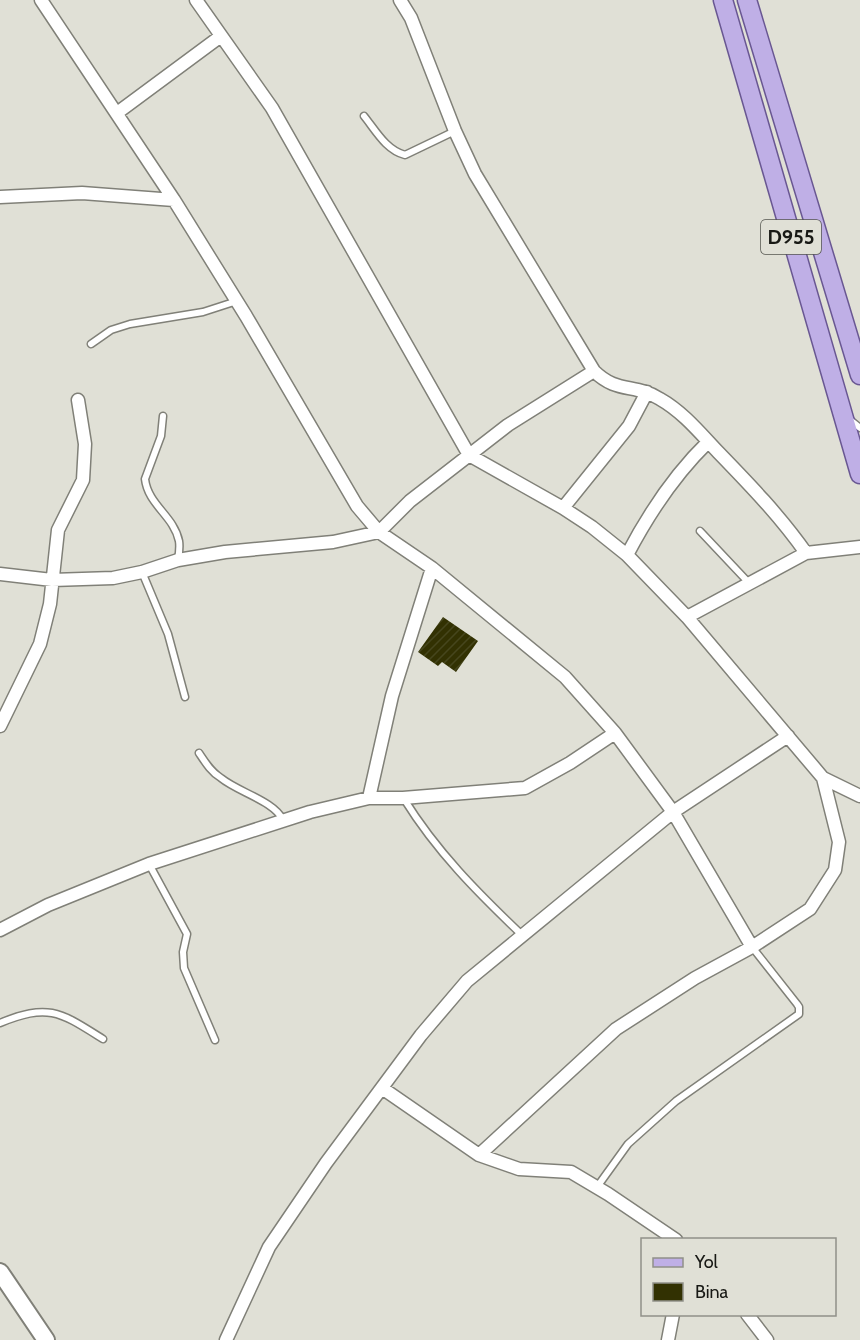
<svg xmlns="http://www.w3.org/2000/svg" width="860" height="1340" viewBox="0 0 860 1340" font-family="Cabin,sans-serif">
	<defs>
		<pattern id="building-hatch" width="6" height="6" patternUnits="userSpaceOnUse" patternTransform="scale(1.5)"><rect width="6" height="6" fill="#323102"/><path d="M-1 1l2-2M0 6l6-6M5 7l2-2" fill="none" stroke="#46461d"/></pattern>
	</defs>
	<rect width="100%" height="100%" fill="#e0e0d6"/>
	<!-- building -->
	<path fill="url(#building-hatch)" d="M443,617L478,641L456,672L442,662L438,666L418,652Z"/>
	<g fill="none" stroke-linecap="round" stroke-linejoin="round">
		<defs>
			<path id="service" d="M364,116C376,131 386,150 405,155L455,131
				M91,344L111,330L130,324L203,312L237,301
				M163,416L161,436L145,479C148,505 174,516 179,541C180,547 179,554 178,560
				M849,419L860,428
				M700,531L749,583
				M142,572L168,634L185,697
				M199,753C205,762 211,772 221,778C238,792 274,801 283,820
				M404,799C437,852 477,892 522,935
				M149,864L187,934L183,952L184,968L215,1040
				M0,1023C49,1003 60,1012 103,1039
				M597,1187L628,1144L676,1101L799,1014V1007L797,1004L752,947"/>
			<path id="minor" d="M41,0L174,200L246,316L357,506L379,532L432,568L565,677L615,733L673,812L752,947
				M196,0L272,108L469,455L563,508L592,527L627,555L687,617L823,778L860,796
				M400,0L411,18L455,131L475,174L594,371C617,394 635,383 660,399C683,412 700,433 718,452C749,484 780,516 806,553
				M117,113L221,36
				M0,197L82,193L174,200
				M563,508L629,426L647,392
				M627,555C649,513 674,475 708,442
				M0,574L52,580L113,578L142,572L178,560L225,552L333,542L379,532L410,501L508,425L594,371
				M687,617L806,553L860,547
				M0,726L40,644L50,604L58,530L83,480L85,444L78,400
				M369,798L392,696L432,568
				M0,930L48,905L149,864L310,812L369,798H403L525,788L570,763L615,733
				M382,1088L479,1155L519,1169L571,1172L608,1194L676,1240
				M479,1155L616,1029L695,978L752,947L810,909L835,870L839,842L823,778
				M747,1314L767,1340
				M226,1340L269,1247L326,1163L421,1035L467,981L673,812L788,736
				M668,1340L673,1314"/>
			<path id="secondary" d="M0,1272L46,1340"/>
			<path id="primary" d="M723,0L860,474
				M747,0L860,375"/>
		</defs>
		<!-- service casing -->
		<use href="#service" stroke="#808078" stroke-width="9"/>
		<!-- minor casing -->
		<use href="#minor" stroke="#808078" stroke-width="15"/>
		<!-- secondary casing -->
		<use href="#secondary" stroke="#808078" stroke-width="20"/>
		<!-- primary casing -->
		<use href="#primary" stroke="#695792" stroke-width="21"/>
		<!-- service -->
		<use href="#service" stroke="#fff" stroke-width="6"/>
		<!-- minor -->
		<use href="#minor" stroke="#fff" stroke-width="12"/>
		<!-- secondary -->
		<use href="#secondary" stroke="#fff" stroke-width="16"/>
		<!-- primary -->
		<use href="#primary" stroke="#bfafe6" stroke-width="18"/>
	</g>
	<g text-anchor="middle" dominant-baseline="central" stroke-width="6" stroke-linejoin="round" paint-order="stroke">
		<!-- shield labels -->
		<rect fill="#e0e0d6" stroke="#54554f" stroke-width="1.5" x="761" y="220" width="60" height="34" rx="4.5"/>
		<g font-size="20" font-weight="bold" fill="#181915">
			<text x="791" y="237">D955</text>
		</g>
	</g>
	<!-- legend -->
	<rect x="641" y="1238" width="195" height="78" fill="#e0e0d6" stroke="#909089" stroke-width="1.5"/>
	<rect x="653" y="1258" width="30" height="9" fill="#bfafe6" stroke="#909089" stroke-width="1.5"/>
	<text x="695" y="1268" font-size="18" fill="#181915">Yol</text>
	<rect x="653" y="1283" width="30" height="18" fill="#323102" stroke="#909089" stroke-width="1.5"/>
	<text x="695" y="1298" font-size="18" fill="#181915">Bina</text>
</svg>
